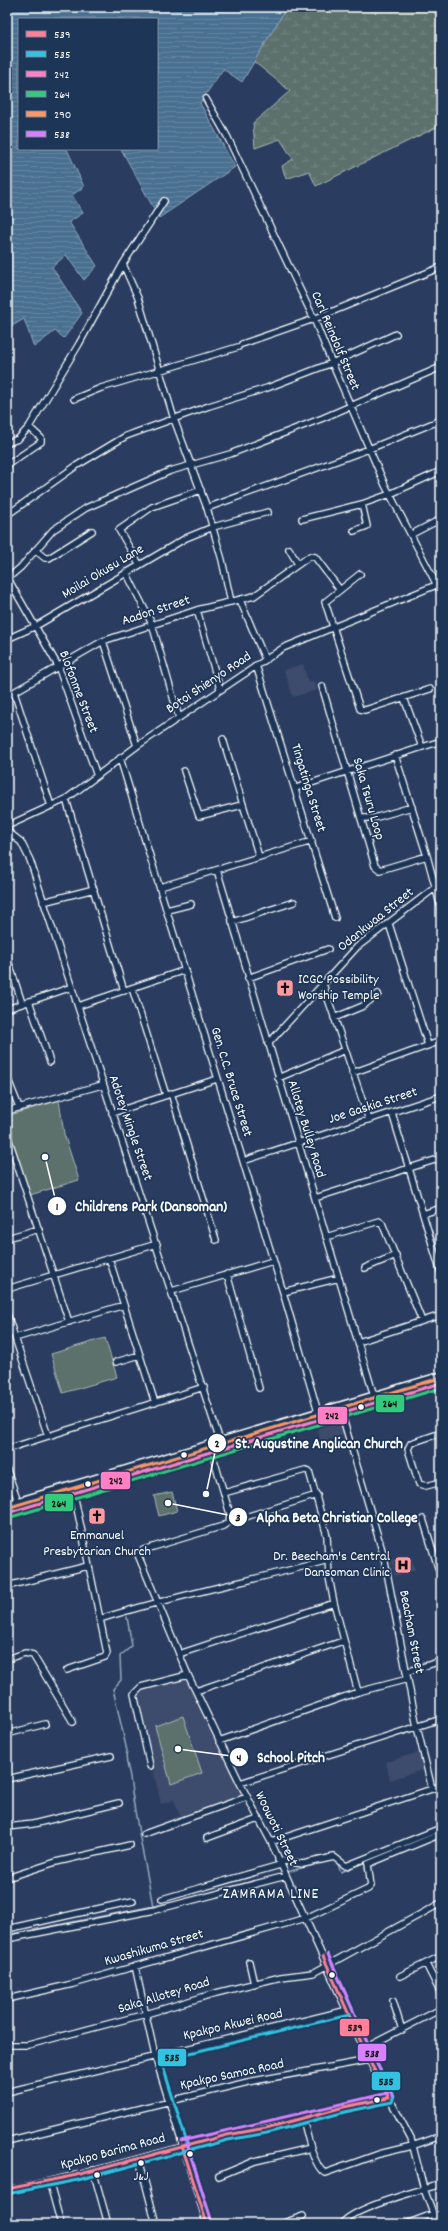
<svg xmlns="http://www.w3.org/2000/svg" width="448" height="2231" viewBox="0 0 448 2231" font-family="Dekko,sans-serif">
	<defs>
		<pattern id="wetland-marsh" width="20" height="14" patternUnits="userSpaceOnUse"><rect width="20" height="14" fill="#5b706c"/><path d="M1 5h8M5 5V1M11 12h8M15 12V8" fill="none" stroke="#748582"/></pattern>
		<pattern id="water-rules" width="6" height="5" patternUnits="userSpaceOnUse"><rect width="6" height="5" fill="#486f90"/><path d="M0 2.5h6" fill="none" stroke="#6385a1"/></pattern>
	</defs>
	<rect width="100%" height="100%" fill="#2a3d60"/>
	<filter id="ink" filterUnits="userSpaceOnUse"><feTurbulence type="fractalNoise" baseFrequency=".025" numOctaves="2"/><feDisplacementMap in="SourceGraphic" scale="8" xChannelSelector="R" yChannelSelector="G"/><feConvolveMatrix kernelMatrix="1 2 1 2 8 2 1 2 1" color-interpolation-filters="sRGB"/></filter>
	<g filter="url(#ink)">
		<!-- built -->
		<path fill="#3e4b6d" d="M303,664L308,682L314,681L317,690L293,697L284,670Z
			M339,1416L345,1434L321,1442L316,1423Z
			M411,1556L415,1570L395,1576L391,1560Z
			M187,1679L246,1797L180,1816L174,1800L161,1804L136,1692L141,1689Z
			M420,1752L425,1769L390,1780L386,1762Z"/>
		<!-- green -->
		<path fill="#5b706c" stroke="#adb8b6" d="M59,1100L64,1134L79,1180L30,1195L7,1123V1116Z
			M105,1338L117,1377L63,1393L51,1354Z
			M172,1492L177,1511L159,1516L154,1496Z
			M183,1716L202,1773L171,1784L155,1726Z"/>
		<!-- wetland -->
		<path fill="url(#wetland-marsh)" stroke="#adb8b6" d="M287,7H432L441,26V125L316,186L309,171L286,179L282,166L293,159L280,139L255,148L253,123L290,91L253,61Z"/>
		<!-- water -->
		<path fill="url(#water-rules)" stroke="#91a9bc" d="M7,7H287L242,82L223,69L200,103L235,167L159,218L121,149H157V19H19V149H67L84,187L72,195L83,213L69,222L97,266L84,280L66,255L52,267L82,313L64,338L55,331L34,347L24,319L7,329Z"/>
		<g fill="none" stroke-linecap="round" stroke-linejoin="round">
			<!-- stream -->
			<path stroke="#91a9bc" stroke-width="1.5" d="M127,1617L132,1646L120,1656L121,1680L113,1689L127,1751C124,1761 129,1768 130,1777C135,1821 146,1864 153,1907
				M371,1860L389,1852
				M337,1862L341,1872L368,1861
				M287,1872L316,1864
				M7,1935L174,1902"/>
			<defs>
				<path id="minor" d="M206,99L227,136L314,319L332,363L385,485L441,593
					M123,264L138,298L174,419L207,508L222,560L231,602
					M242,344L314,319L441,267
					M74,399L101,388L238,347
					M7,443L18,439L29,427L79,344L123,264L164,201
					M7,465L41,442V438L29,427
					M207,508L369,449L441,420
					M7,515L76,466L126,436L209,406L267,388L332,363L396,334
					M302,519L362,504L390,494L441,471
					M354,531L367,526L362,504
					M412,534L441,519
					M289,549L298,564
					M35,550L45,558H49L92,531
					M139,564L119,530L152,507L201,490
					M126,572L152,624L179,718
					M360,574L325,602L360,709L365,710L430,689
					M7,577L58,666L97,776
					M7,579L21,567L53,530L86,508L170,471L230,454L323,418L441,367
					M240,600L265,659
					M197,610L220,689
					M7,639L36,626L186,538L213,527L268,512
					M103,641L137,746
					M256,665L335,918
					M322,686L375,866L380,870L427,856
					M14,692L51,806
					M7,696L103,641L197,610L254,596L310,556L315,557L340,590
					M404,698L422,747
					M223,739L259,857
					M395,755L427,856L441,908
					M120,758L283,1292L318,1412
					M184,771L199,816L242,805
					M296,788L441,741
					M66,799L124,991
					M361,818H374L412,807
					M7,826L66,799L137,746L283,648L441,583
					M7,831L21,842L30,860L220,1441
					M217,870L374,1396
					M160,887L312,841
					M43,902L94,889
					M167,910L191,904
					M232,922L294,902
					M389,924L428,1045
					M7,957L22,1003
					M248,978L328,949
					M323,984L369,1120
					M132,988L166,1095
					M29,1001L50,1062
					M78,1006L185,970
					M7,1009L72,987
					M334,1018L363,1006L378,994
					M268,1044L357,947L436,887
					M352,1073L441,1041
					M7,1077L19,1107
					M278,1078L345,1050
					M171,1093L216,1240
					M7,1111L102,1085
					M112,1113L217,1079
					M392,1113L441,1273
					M7,1134L69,1322
					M243,1161L441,1096
					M315,1198L441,1158
					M423,1214L441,1208
					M326,1237L379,1221L382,1223L422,1321
					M7,1238L39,1229
					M109,1258L155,1403
					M365,1268L396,1255
					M227,1274L259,1388
					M7,1289L157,1244
					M172,1291L273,1261
					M283,1292L339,1278
					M7,1314L48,1436
					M15,1338L124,1305
					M358,1342L441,1315
					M116,1362L140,1355
					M341,1412L384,1557L417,1727L432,1789
					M441,1433L411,1443L408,1449L419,1484L426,1486L441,1482
					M7,1449L204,1387
					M211,1449L230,1514L229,1522
					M7,1470L19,1504
					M224,1493L305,1470L309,1471L327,1536L329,1577L334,1603L358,1692
					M317,1495L229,1522L223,1526L143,1550L138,1555L188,1675L240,1783L271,1842L369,2060L411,2139L424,2189L437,2224
					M423,1519L441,1577
					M7,1586L88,1566
					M100,1619C175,1595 252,1581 328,1560
					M179,1654L334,1603
					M7,1659L25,1653L33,1655L73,1722
					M67,1670L105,1657L107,1653L74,1494
					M406,1672L441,1661
					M196,1691L343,1641
					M7,1734L45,1724
					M219,1741L358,1692L408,1679
					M150,1766L134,1694L141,1687L188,1675
					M7,1779L111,1756
					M240,1783L441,1719
					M7,1827L33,1824L119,1803
					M144,1834L247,1797
					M207,1838L258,1819
					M271,1842L441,1786
					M278,1860L303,1864L334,1857L346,1866L441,1828
					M7,1878L56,1862L130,1845
					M162,1899L280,1865
					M7,1929L133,1901
					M7,1939L155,1910L286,1876
					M249,1962L254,1984
					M426,1964L441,1994
					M135,1966L155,2056L207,2224
					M400,1976L441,1956
					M7,1999L73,1984L306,1918L368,1889L371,1886L368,1864L441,1834
					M393,2001L402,2030
					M7,2045H28L146,2014L216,1993L281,1977L313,1973L441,1903
					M365,2048L441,2009
					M7,2092L348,2010
					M303,2118C306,2131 314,2168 325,2173L379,2154L412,2146L441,2136
					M7,2141L248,2082L369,2060
					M139,2159L156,2224
					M93,2170L108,2224
					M219,2176L255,2161L311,2148
					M49,2181L61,2224
					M7,2189L19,2188L77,2175L227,2135L266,2128L344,2107L389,2098
					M281,2224L303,2216
					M342,2224C351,2208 421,2190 441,2184
					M406,2224L433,2214"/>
				<path id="major" d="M7,1505L441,1376
					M7,1513L441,1383"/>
			</defs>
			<!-- minor casing -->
			<use href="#minor" stroke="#fff" stroke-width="8"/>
			<!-- major casing -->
			<use href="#major" stroke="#fff" stroke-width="10"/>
			<!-- minor -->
			<use href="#minor" stroke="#1d3557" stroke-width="5.5"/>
			<!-- major -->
			<use href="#major" stroke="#1d3557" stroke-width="7"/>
			<defs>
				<path id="bus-1" d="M323,1956L369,2060L389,2098
					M182,2146L207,2224
					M7,2189L77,2175L227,2135L266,2128L344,2107L389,2098"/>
				<path id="bus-2" d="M7,2194L78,2180L228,2140L267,2133L345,2112L392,2102L394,2096L374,2058L328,1954
					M212,2223L161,2060L349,2015"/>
				<path id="bus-3" d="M7,1513L441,1383"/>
				<path id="bus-4" d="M8,1518L441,1388"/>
				<path id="bus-5" d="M7,1508L440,1378"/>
				<path id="bus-6" d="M328,1954L374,2058L393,2096
					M181,2141L388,2093
					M187,2144L212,2222"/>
			</defs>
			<!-- bus-1 casing -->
			<use href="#bus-1" stroke="#1d3557" stroke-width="6"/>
			<!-- bus-2 casing -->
			<use href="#bus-2" stroke="#1d3557" stroke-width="6"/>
			<!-- bus-3 casing -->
			<use href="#bus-3" stroke="#1d3557" stroke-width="6"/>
			<!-- bus-4 casing -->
			<use href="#bus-4" stroke="#1d3557" stroke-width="6"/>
			<!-- bus-5 casing -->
			<use href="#bus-5" stroke="#1d3557" stroke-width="6"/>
			<!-- bus-6 casing -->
			<use href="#bus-6" stroke="#1d3557" stroke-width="6"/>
			<!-- bus-1 -->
			<use href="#bus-1" stroke="#ff8098" stroke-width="3"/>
			<!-- bus-2 -->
			<use href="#bus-2" stroke="#33c2e2" stroke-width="3"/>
			<!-- bus-3 -->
			<use href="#bus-3" stroke="#ff80c5" stroke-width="3"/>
			<!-- bus-4 -->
			<use href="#bus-4" stroke="#33ca7d" stroke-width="3"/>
			<!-- bus-5 -->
			<use href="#bus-5" stroke="#fc9868" stroke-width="3"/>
			<!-- bus-6 -->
			<use href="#bus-6" stroke="#d880ff" stroke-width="3"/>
		</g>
	</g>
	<!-- icons -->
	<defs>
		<symbol id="church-square" viewBox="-11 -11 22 22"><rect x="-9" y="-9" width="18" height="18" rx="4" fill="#ff9aa2" stroke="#1d3557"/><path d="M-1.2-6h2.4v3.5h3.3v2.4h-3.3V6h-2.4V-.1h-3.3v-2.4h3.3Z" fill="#111"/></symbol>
		<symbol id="hospital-square" viewBox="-11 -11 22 22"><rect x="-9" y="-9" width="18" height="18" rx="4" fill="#ff9aa2" stroke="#1d3557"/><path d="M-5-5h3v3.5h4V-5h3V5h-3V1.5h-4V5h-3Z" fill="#111"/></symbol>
	</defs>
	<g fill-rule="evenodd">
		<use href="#church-square" x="275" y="978" width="20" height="20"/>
		<use href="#church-square" x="87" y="1506" width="20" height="20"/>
		<use href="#hospital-square" x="393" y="1555" width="20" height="20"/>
	</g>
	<!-- markers -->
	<g fill="#fff" stroke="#1d3557" stroke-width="1.5">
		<circle cx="361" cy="1407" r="3.5"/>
		<circle cx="184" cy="1455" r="3.5"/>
		<circle cx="88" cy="1484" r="3.5"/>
		<circle cx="332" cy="1975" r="3.5"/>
		<circle cx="377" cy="2100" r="3.5"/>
		<circle cx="190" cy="2154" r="3.5"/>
		<circle cx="141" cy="2163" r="3.5"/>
		<circle cx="97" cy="2175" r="3.5"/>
	</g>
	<g text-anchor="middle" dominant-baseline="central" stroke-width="3.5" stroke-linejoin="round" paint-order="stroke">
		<!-- bus labels -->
		<g font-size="13" fill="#fff" stroke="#1d3557">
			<text x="141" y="2177">J&amp;J</text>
		</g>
		<!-- street labels -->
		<g font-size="14" fill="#fff" stroke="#1d3557">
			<text transform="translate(335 341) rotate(67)">Carl Reindolf Street</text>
			<text transform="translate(103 572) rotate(-31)">Moilai Okusu Lane</text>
			<text transform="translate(156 611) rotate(-18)">Aadon Street</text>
			<text transform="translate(209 683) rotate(-34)">Botoi Shienyo Road</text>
			<text transform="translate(78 692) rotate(69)">Blofonme Street</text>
			<text transform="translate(308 788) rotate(73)">Tingatinga Street</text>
			<text transform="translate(368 799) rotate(74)">Saka Tsuru Loop</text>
			<text transform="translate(376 920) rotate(-39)">Odankwaa Street</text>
			<text transform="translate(231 1082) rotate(73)">Gen. C.C. Bruce Street</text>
			<text transform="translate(373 1106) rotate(-18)">Joe Gaskia Street</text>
			<text transform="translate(130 1128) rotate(71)">Adotey Mingle Street</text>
			<text transform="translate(306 1129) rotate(73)">Allotey Bulley Road</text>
			<text transform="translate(411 1632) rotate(79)">Beacham Street</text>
			<text transform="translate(276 1829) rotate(64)">Woowoti Street</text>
			<text transform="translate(154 1948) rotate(-16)">Kwashikuma Street</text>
			<text transform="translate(164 1996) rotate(-17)">Saka Allotey Road</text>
			<text transform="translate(233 2025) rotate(-13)">Kpakpo Akwei Road</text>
			<text transform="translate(232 2075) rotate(-12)">Kpakpo Samoa Road</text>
			<text transform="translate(113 2152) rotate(-15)">Kpakpo Barima Road</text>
		</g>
		<!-- poi labels -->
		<g font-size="14" fill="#fff" stroke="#1d3557" text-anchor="start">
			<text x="298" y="980">ICGC Possibility<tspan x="298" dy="16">Worship Temple</tspan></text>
			<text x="97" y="1536" text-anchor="middle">Emmanuel<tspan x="97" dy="16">Presbytarian Church</tspan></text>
			<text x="390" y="1557" text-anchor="end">Dr. Beecham's Central<tspan x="390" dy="16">Dansoman Clinic</tspan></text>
		</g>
		<!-- neighbourhood labels -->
		<g font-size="15" letter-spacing="1" fill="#fff" stroke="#1d3557">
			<text x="271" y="1895">ZAMRAMA LINE</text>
		</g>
	</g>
	<!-- callouts -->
	<path fill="none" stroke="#fff" stroke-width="1.5" d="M45 1157L57 1206M206 1494L217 1443M168 1503L238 1517M178 1749L239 1757"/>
	<g fill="#fff" stroke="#1d3557" stroke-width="1.5">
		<circle cx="45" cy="1157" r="4"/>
		<circle cx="206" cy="1494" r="4"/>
		<circle cx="168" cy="1503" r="4"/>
		<circle cx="178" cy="1749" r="4"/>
		<circle cx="57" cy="1206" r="10"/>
		<circle cx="217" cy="1443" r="10"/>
		<circle cx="238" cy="1517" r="10"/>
		<circle cx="239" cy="1757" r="10"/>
	</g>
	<g font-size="12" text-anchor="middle" font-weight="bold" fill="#111">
		<text x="57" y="1210">1</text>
		<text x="217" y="1447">2</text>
		<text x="238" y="1521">3</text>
		<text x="239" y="1761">4</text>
	</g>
	<g font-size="15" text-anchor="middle" font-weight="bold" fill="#fff" stroke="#1d3557" stroke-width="3.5" stroke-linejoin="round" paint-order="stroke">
		<text x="151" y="1211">Childrens Park (Dansoman)</text>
		<text x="319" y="1448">St. Augustine Anglican Church</text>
		<text x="337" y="1522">Alpha Beta Christian College</text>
		<text x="291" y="1762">School Pitch</text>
	</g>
	<g stroke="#1d3557" stroke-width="1.5">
		<rect x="375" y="1394" width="30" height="19" rx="4" fill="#33ca7d"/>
		<rect x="317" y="1406" width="31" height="19" rx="4" fill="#ff80c5"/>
		<rect x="100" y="1471" width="31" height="19" rx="4" fill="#ff80c5"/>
		<rect x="44" y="1493" width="30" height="19" rx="4" fill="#33ca7d"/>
		<rect x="339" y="2018" width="31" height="19" rx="4" fill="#ff8098"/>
		<rect x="357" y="2043" width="30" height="19" rx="4" fill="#d880ff"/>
		<rect x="157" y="2048" width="30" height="19" rx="4" fill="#33c2e2"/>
		<rect x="371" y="2071" width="30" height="20" rx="4" fill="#33c2e2"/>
	</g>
	<g font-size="11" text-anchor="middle" font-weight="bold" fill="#111">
		<text x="390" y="1407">264</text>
		<text x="332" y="1419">242</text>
		<text x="116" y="1484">242</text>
		<text x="59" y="1507">264</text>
		<text x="355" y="2031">539</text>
		<text x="372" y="2057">538</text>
		<text x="172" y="2061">535</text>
		<text x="386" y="2085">535</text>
	</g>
	<!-- margin -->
	<rect width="448" height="2231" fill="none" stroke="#1d3557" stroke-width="24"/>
	<rect x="12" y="12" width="424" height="2207" fill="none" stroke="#fff" stroke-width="1.5" filter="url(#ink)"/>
	<!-- legend -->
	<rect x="18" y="18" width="140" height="132" fill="#1d3557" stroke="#77869a"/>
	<rect x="26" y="31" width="20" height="6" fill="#ff8098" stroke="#77869a"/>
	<text x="54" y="38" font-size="12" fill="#ffffff">539</text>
	<rect x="26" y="51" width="20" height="6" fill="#33c2e2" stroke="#77869a"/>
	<text x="54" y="58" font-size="12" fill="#ffffff">535</text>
	<rect x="26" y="71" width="20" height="6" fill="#ff80c5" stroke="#77869a"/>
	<text x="54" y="78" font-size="12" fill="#ffffff">242</text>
	<rect x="26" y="91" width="20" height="6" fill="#33ca7d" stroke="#77869a"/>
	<text x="54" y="98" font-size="12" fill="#ffffff">264</text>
	<rect x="26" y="111" width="20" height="6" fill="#fc9868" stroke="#77869a"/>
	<text x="54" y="118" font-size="12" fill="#ffffff">290</text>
	<rect x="26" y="131" width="20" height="6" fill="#d880ff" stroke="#77869a"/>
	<text x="54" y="138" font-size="12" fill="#ffffff">538</text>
</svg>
